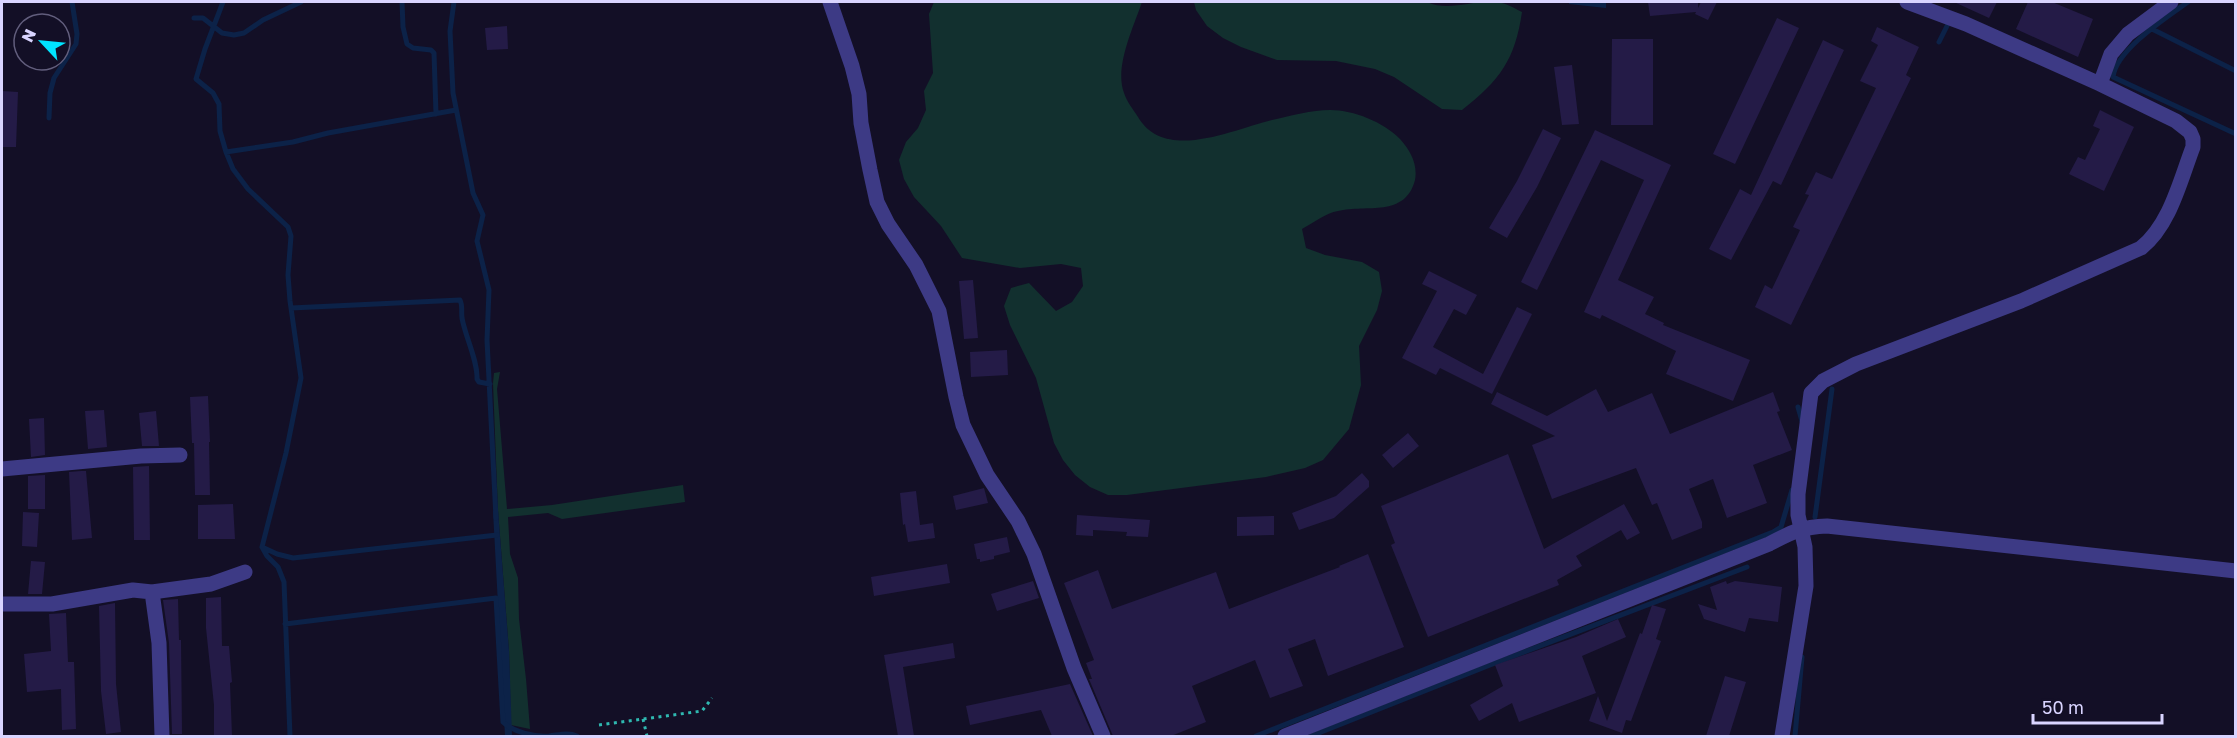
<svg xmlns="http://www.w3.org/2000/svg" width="2237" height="738" viewBox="0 0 2237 738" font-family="'Golos Text',sans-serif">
	<rect width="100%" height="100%" fill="#130f26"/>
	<!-- green -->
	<path fill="#12302f" d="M934,2H1142C1134,26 1114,67 1124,93C1127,102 1133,109 1138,117C1165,163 1234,129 1272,120C1290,116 1312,110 1330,110C1354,110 1383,122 1400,139C1410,150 1418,164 1415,180C1405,218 1367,204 1338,211C1326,213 1313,223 1302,229L1306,248L1325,255L1362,262L1379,272L1382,291L1377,310L1359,346L1361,385L1349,429L1323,460L1305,468L1266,477L1127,495H1108L1090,487L1075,475L1063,460L1054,443L1036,378L1010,325L1004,306L1011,288L1029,283L1056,311L1072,302L1083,286L1081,268L1061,264L1020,268L962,258L941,226L914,197L904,179L899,160L906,142L918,128L926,110L924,91L933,73L929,14Z
		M1194,2H1427C1449,12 1471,0 1495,2C1504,2 1514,8 1522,12C1515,60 1500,80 1462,110L1442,109L1394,77L1375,69L1336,61L1277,60L1241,47L1223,38L1207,26L1196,10Z
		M500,372L497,389L507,509L552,505L683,485L685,502L562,519L548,513L508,517L510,554L518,578L519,619L526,679L530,729L511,725L509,651L498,511L493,383L494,373Z"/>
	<!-- water -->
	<path fill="#0c2248" d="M1569,2H1606V8L1569,4Z
		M493,511H498L509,651L512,736H505Z"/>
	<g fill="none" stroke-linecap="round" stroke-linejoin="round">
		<!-- stream -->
		<path stroke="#0c2248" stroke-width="5" d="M223,2L205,49L196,79L213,93L219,104L220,131L226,152L233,169L248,189L288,227L291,236L288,275L290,301L301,378L286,453L262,547L267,556L278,567L284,582L290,736
			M402,2L403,27L407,44L413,48L431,50L434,53L436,114
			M454,2L450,31L453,93L473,193L483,215L477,241L489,290L487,340L496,518
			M2188,2C2167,17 2116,50 2113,77L2236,134
			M194,18H203L222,33L234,35L244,33L263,20L301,2
			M2152,29L2236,71
			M1939,42L1947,26
			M49,118L50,93L54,78L76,44L77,34L72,2
			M226,152L293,142L328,133L456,110
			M291,308L460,300C463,306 461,311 462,318C465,336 478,361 477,379L479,382L490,384
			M1798,407L1802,421
			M1815,517L1832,389
			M262,547L277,554L293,558L497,535
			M285,624L496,598L503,722C513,732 534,737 549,736C559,735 568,732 577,736
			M1256,736L1773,532L1781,527L1792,490
			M1311,736L1490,665L1747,567
			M1795,736L1802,657"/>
	</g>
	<!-- building -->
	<path fill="#241b47" d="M1648,2H1698V8L1701,2H1717L1708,20L1695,14L1696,12L1650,16Z
		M1954,2H1997L1989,18Z
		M2028,2H2052L2093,19L2078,57L2016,29Z
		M1777,18L1799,28L1735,164L1713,154Z
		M507,26L508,49L487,50L485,28Z
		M1877,27L1919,47L1906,75L1911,78L1791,325L1755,307L1765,285L1772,289L1800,230L1793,227L1809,195L1805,194L1816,172L1832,179L1876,88L1860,81L1878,45L1871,41Z
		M1612,39H1653V125H1611Z
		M1823,40L1844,50L1781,185L1773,181L1731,260L1709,249L1740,189L1751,195Z
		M1572,65L1579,124L1562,125L1554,67Z
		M2,91L18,92L16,147H2Z
		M2100,110L2134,127L2104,191L2069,174L2078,157L2085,160L2100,129L2093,126Z
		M1543,129L1561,138L1537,187L1507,238L1489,228L1517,181Z
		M1595,130L1671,165L1618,280L1654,297L1645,314L1664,323L1663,325L1750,360L1733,401L1666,374L1676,351L1602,315L1600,319L1584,312L1644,180L1601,160L1537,290L1521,282Z
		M1429,271L1477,295L1466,315L1454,309L1433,347L1483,374L1517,307L1532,314L1492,394L1440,368L1436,375L1402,358L1437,291L1422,284Z
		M973,280L978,338L964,339L959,281Z
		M1007,350L1008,375L971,377L970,352Z
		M1596,389L1608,412L1652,393L1670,434L1773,392L1780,411L1777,412L1792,450L1753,465L1767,503L1727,518L1713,479L1689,489L1702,522V528L1672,540L1657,503L1652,505L1636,468L1552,499L1532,445L1555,436L1491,404L1497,392L1547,416Z
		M208,396L210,442H209L210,495H195L194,443H192L190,397Z
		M104,410L107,447L88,449L85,411Z
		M156,411L159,446H142L139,413Z
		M44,418L45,455L31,457L29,419Z
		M1408,433L1419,446L1393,468L1382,455Z
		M1508,454L1544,549L1624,504L1640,533L1627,540L1621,530L1576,556L1582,566L1557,580L1559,585L1428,637L1391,545L1395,543L1381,506Z
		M149,466L150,540H134L133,467Z
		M81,471H86L92,538L72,540L69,472Z
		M1362,473L1369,481V487L1334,518L1299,530L1292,513L1336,496Z
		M45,475V509H28V476Z
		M984,488L988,503L956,510L953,496Z
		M916,491L920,525L933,523L935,538L908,542L905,524L903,525L900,493Z
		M233,504L235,539H198V505Z
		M23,512L39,513L37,547L22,546Z
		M1077,515L1150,520L1148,537L1126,536L1127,532L1093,530V536L1076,535Z
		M1274,516V535L1237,536V517Z
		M1007,537L1010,552L994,556V559L980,562V559H977L974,544Z
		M1368,554L1404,647L1328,676L1315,639L1288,649L1303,686L1270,698L1255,660L1192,686L1206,722L1171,736H1113L1089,679H1092L1086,663L1094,660L1064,583L1098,570L1112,609L1216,572L1229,609L1340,567L1339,566Z
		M31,561L45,562L42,594H28Z
		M947,564L950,583L874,596L871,577Z
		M1033,581L1039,598L997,611L991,594Z
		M1726,581L1727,584L1735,581L1782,587L1778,622L1749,618L1745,632L1704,619L1698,604L1717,610L1710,587Z
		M221,597L222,646H229L232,682L230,683L232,736H214V705L206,628V598Z
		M178,599L179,640H181L182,734H172L169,643L163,600Z
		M115,603L116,684L121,732L106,734L101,691L99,606Z
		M1652,605L1666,609L1656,639L1661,641L1631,721L1626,720L1622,733L1589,721L1598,696L1607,721L1640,633L1642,634Z
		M66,613L68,662H74L76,729L62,730L61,689L27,692L24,654L51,651L49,614Z
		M1618,619L1626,637L1582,656L1596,693L1519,722L1512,703L1479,721L1470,705L1503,686L1495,665L1576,637Z
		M953,643L955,658L903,667L914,736H898L884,655Z
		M1725,676L1746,682L1729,736H1706Z
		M1070,684L1093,736H1052L1041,710L970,725L966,706Z"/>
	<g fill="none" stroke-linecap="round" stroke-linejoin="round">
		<!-- path -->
		<path stroke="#2fb8b0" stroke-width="3" stroke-dasharray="3 4.5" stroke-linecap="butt" d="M643,719L647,736
			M599,725L702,711L712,698"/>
		<!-- minor -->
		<path stroke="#3d3a85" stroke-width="15" d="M830,2L852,66L859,94L861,123L870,170L877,202L888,224L916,265L939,311L956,397L963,425L987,475L1018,521L1034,554L1074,668L1103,736
			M2100,84L2111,54L2128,34L2171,2
			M2,469L141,456L180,455
			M152,592L159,643L162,736
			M2,604H52L133,590L152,592L211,584L245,572
			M1285,736L1769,544C1792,532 1801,527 1827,526L2236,571
			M1782,736L1806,586L1805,547L1798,515V494L1811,393L1823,381L1856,364L2021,301L2141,248C2170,225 2180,181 2193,147V139L2190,132L2176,121L2100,84L1966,24L1907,2"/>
	</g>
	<!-- border -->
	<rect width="2237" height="738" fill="none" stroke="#d9d4ff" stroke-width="6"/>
	<!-- north arrow -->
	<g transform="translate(42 42) rotate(296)"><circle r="28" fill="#130f26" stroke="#625e7d" stroke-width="1.5"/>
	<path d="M0-4.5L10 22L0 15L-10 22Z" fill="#00e5ff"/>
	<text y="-9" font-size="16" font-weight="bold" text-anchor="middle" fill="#d9d4ff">N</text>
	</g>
	<!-- scale -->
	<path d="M2033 714v9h129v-9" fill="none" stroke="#d9d4ff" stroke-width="3"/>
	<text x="2042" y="714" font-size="18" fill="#d9d4ff" stroke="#130f26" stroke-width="4.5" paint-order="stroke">50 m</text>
</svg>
